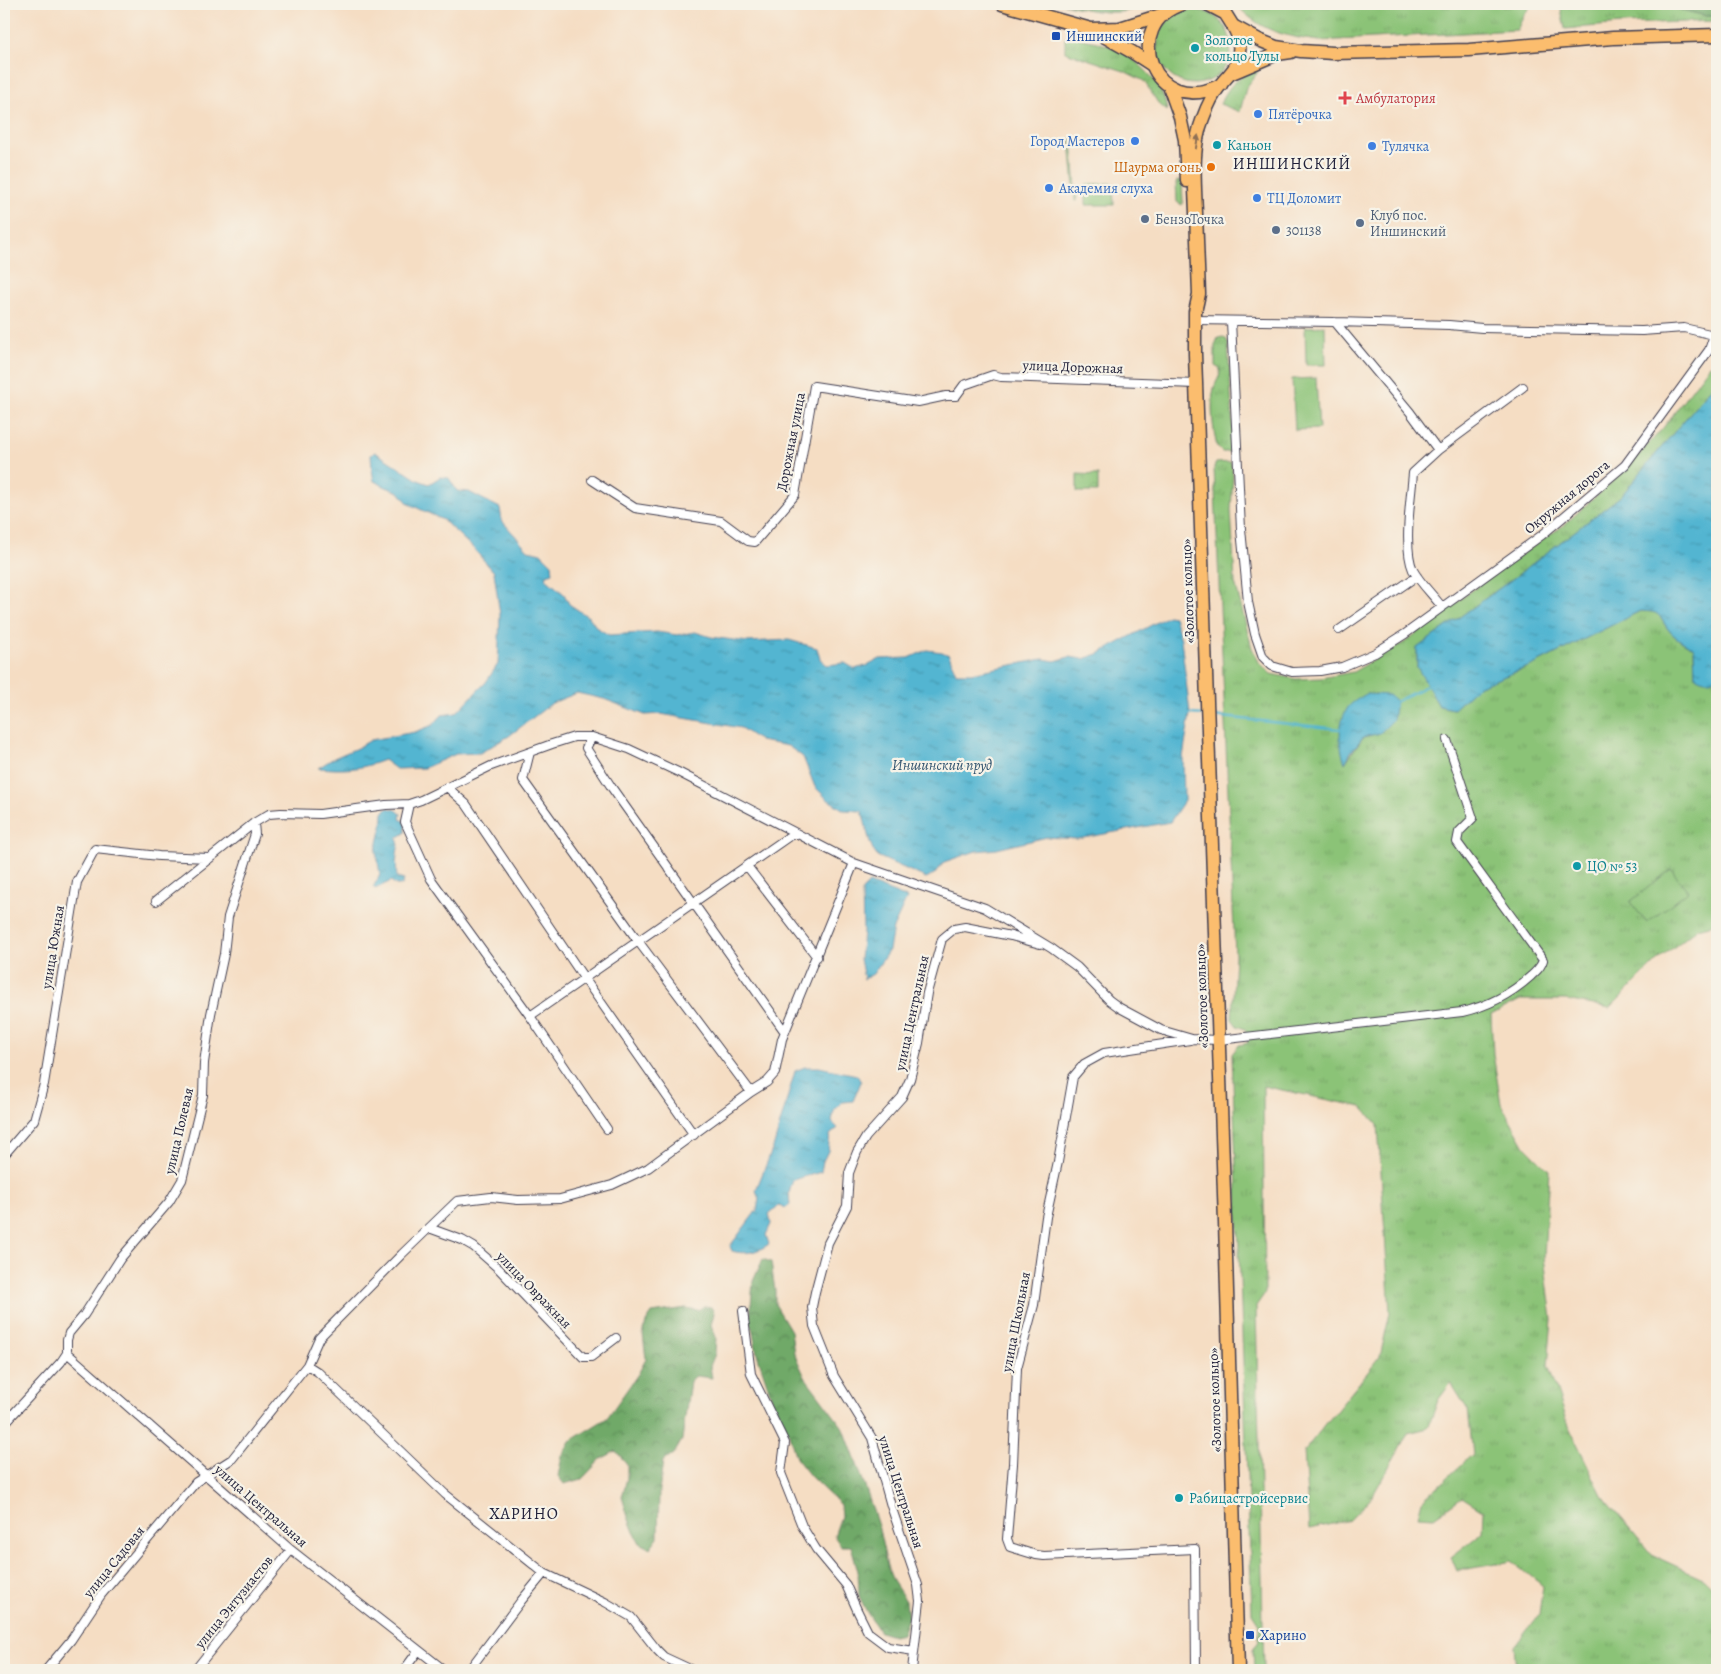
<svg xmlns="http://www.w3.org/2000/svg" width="1721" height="1674" viewBox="0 0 1721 1674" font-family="Alegreya,serif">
	<defs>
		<pattern id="grass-tufts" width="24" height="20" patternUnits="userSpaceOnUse" patternTransform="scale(1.25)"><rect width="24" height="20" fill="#8bc377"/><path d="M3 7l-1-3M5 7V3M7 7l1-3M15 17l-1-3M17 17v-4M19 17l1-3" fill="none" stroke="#78a768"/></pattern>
		<pattern id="forest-crowns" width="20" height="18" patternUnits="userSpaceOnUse" patternTransform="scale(1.25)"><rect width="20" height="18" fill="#70a968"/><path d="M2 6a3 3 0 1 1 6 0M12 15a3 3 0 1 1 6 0" fill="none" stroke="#5c8957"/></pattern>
		<pattern id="park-crowns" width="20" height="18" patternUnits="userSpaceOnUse" patternTransform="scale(1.25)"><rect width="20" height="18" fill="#8bc377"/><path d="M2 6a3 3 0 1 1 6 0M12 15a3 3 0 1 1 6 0" fill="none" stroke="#78a768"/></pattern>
		<pattern id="water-ripples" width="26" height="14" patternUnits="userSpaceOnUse" patternTransform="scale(1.25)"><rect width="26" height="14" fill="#52b5d1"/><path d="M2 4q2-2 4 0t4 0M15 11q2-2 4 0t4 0" fill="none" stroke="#4493ab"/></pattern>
	</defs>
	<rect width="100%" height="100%" fill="#f7f3e8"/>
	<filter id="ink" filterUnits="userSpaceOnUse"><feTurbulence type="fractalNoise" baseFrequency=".02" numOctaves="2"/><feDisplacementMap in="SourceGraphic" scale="10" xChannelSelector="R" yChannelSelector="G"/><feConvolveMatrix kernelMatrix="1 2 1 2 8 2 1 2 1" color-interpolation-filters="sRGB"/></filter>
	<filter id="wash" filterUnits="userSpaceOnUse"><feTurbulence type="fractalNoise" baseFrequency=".0096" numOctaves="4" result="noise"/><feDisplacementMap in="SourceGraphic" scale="20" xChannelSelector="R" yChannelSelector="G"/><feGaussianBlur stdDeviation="1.12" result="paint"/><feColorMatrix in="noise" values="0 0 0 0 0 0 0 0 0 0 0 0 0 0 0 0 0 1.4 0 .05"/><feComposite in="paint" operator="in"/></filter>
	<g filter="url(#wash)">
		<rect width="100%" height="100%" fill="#f5ddc3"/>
		<!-- grass -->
		<path fill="url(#grass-tufts)" stroke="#567259" fill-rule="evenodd" d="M1236,4H1533L1525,13L1517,30L1320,41C1286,37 1259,31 1236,4Z
			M1560,4H1658L1706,16H1717V21L1621,24L1565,29Z
			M1157 47a37 37 0 1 1 74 0a37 37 0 1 1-74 0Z
			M1070,36C1082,39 1095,41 1107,45C1134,55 1164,82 1167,111L1158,103L1144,81L1124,71L1065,52V38Z
			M1257,68V73L1246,88L1240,112L1220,104C1229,86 1238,75 1257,68Z
			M1070,139H1072L1077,201H1075Z
			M1179,180L1182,181L1183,203L1182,205L1177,202L1176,182Z
			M1113,183L1114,205H1086V184Z
			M1223,337L1226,339L1228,343L1234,445L1230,452H1222L1217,447C1213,429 1210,406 1214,388C1216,381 1221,376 1220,369L1215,366V345L1218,338Z
			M1710,365L1717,366V381L1621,496L1511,580L1417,648V667L1439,706L1454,709L1477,687L1533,665L1640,611C1663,612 1656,613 1668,629C1675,638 1684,644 1694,648L1695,676L1714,679L1717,676V923L1698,928L1659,959L1610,1008L1566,1000H1520L1491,1015L1493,1054L1501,1104L1525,1146L1549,1170L1544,1257L1552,1319L1548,1365L1570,1429L1602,1495L1652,1555L1704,1579L1717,1592V1670H1516L1514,1647L1539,1615L1543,1586L1512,1561L1457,1571L1451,1557L1483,1532L1484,1511L1462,1497L1434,1517L1418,1516L1422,1501L1473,1454L1468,1410L1451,1383L1438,1400L1428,1428L1408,1433L1373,1495L1350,1520L1309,1529L1304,1451L1380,1357L1390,1313L1378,1125L1362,1107L1263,1086L1265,1293L1256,1306L1264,1670H1254L1253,1650L1259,1641V1624L1252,1613L1232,1054L1239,1045L1248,1043L1245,1029L1237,1026L1232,1019L1235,955L1214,467L1216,463L1231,462L1233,476L1231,510L1235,583L1252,648L1259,662L1271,674L1296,679L1321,678L1353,672L1405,642L1496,572L1564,525L1626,469L1663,428ZM1366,694L1380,733L1363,737L1345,763Z"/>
		<!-- forest -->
		<path fill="url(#forest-crowns)" stroke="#496652" d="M1064,4H1144C1123,19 1087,10 1064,4Z
			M1658,4H1717V16H1706Z
			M763,1259L771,1262L775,1291V1304L791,1331L794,1353L805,1377L844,1429L865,1486L879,1529L887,1566L893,1581L906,1601L908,1618L902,1634L893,1636L880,1632L868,1614L859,1596L858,1571L851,1546H841L834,1536L841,1516L840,1505L811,1477L796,1458L788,1431L773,1402L757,1354L750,1317L753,1281Z
			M704,1306L711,1307L714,1313L711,1325L716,1337L715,1354L710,1366L712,1378L696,1376L690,1381L682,1440L674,1454L663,1461L659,1493L658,1537L650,1548L640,1543L634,1532L628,1517L622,1497L627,1478V1465L616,1451L601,1459L582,1479L564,1484L558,1476L562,1456L570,1441L607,1418L638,1374L646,1359L643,1335L646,1322L652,1313L685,1308L698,1310Z"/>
		<!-- park -->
		<path fill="url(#park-crowns)" stroke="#567259" d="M1077,474L1098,475V492H1077Z"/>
		<!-- pitch -->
		<path fill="#8bc377" stroke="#567259" d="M1325,326L1326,365H1306L1305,327Z
			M1316,378L1319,429L1295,430L1292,379Z
			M1671,869L1688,891L1647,923L1630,902Z"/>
		<!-- water -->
		<path fill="url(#water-ripples)" stroke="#3a6c86" d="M1717,381V627L1716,634L1717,638V676C1710,683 1702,680 1695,676L1694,648C1684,643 1675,638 1668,629C1657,613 1661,612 1640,611L1533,665L1477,687L1454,709L1439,706L1417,667V648L1511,580L1621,496Z
			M375,452L418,480L429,484L440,477L449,478L457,491L469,492L500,508L502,521L528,550L541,553L552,564L553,573L547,575L546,579L564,594L569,604L590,618L597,628L609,635L657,632L677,635L695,632L711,637L748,642L789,640L817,648L820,659L827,665L845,663L855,669L869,665L880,659L909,658L927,650L942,652L949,655L956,673H971L1043,659L1055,661L1069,657L1083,659L1098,654L1168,616L1174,617L1181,639L1190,714L1183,757L1184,801L1170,822L1077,839L1047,837L997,849L976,851L944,862L936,873L926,878L877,856C869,847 866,824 862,811L844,810L827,799L815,787L803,757L788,746L760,741L741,728L661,714L645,715L604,699L577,693L552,703L509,736L480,753L456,754L424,768L396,769L384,760C358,770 345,770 318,768L334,758L357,748L371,740L415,732L433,725L442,715L456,713L486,682L498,664L500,615L494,572L472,547L443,520L409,504L399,492L386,487L374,481L372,470L371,455Z
			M1366,694L1389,695L1396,701L1393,720L1380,733L1363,737L1351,752L1345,763C1339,746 1337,725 1347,709C1350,703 1360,698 1366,694Z
			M387,808C394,809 396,809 401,814L400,819L404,821L406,826L405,833L397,838L399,845C396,852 396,871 397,878L404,880L402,885H396L391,881L375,889L373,887L379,877L380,874L376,851L382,826L383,813Z
			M869,883L907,898L893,928L889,950L873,974L864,979L860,959L863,932L862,890Z
			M805,1067H819L857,1075L861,1082L853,1101L842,1102L834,1111L832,1122L838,1128L830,1135L828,1151L823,1161L821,1172L793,1180L789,1193L790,1205L786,1208L779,1205L769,1214L771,1224L766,1235L769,1244C758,1252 745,1255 732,1251L730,1246L757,1210L759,1199L756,1190L774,1145L795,1071Z"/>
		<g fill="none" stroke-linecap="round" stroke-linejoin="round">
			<!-- stream -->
			<path stroke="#52b5d1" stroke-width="2.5" d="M1393,703L1430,684
				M1190,714L1204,715
				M1212,716L1340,729L1343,728"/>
		</g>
	</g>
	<g filter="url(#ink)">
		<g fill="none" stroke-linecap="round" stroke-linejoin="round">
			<defs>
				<path id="minor" d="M1195,320L1335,322L1449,325L1482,328L1642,331L1684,328L1714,335L1709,350L1625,465L1542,535L1405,634L1375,653L1342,667L1320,671L1292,672L1272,666L1263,657L1255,634L1248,602L1241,529L1231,321
					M1335,322L1410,412L1438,450L1523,387
					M1438,450L1413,473C1411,498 1403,548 1413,570C1420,583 1433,595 1442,607
					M592,480L635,508L721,521L748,541L755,542L795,495L814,386L918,402L946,396H956L964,385L993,375L1001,377L1196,384
					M1339,630L1417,576
					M592,737L586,748L612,788L785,1032
					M530,752L523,780L638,941L751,1092
					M447,787L466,804L584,978L694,1135
					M409,804L405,822L431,879L530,1016L607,1129
					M747,866L817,957
					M156,901L254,823L269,814L281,813L320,814L386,805L409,804L421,800L491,766L552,744L574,737H592L629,749L678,772L854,863L985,908L1051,948L1077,967L1109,1000L1120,1008L1161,1030L1192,1039L1219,1040L1462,1012C1489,1006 1511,994 1531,976C1536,971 1541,968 1543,960L1457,842L1459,832L1473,818L1447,740
					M530,1016L794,833
					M1190,1040L1104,1053L1084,1064L1073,1077L1058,1162L1046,1217L1034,1305L1017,1368L1013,1464L1007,1539L1010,1547L1036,1555L1044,1556L1195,1549L1196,1670
					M4,1155L34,1120L44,1084L77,882L95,849L159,856L209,858
					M429,1228L462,1240L474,1247L499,1269L583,1357H591L616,1338
					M743,1311L751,1374L785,1443L781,1473L802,1526L816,1549L846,1585L858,1612L868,1632L888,1647L914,1651
					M67,1353V1340L69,1333L84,1315L120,1259L169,1202L182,1180L203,1095L204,1063L211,1014L224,954L228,917L255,834L254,823
					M67,1353L291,1550L444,1670
					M307,1365L318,1372L445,1494L544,1573L605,1602L631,1617L657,1650L664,1657L692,1670
					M4,1424L61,1362L67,1353
					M46,1670L71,1640L101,1595L196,1482L232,1459L307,1365L319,1338L402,1254L457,1201L491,1197L518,1200L560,1199L612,1185L648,1168L751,1092L767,1082L775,1073L782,1039L854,863
					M195,1670L291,1550
					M404,1670L418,1651
					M469,1670L521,1601L544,1573
					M912,1670L920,1601L918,1585L891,1506L872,1438L834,1376L814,1326L812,1307L815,1292L828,1243L847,1206L849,1173L857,1152L866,1137L902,1097L910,1079L919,1043L927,993L942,939L954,929L965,927L1011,936L1040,944"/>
				<path id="primary" d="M1002,4L1091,29L1132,52L1152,65
					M1235,27L1259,40L1276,47L1301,51L1333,53L1469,50L1613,38L1717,35
					M1091,29L1120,28L1161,15
					M1232,73L1277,54L1291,52"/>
				<path id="trunk" d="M1182,4C1120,24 1152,119 1221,85
					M1207,4L1224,13
					M1220,4C1227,20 1242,32 1239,52C1238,68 1230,73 1221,84C1213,94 1207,107 1203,118C1191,148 1195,182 1196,213C1197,240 1198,267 1199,294L1195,312V354L1225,1222L1238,1670
					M1169,86L1180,117L1185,140L1187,181"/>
			</defs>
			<!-- minor casing -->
			<use href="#minor" stroke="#423e4f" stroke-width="10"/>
			<!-- primary casing -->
			<use href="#primary" stroke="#423e4f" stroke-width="15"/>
			<!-- trunk casing -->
			<use href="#trunk" stroke="#423e4f" stroke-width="15"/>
			<!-- minor -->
			<use href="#minor" stroke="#fff" stroke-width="8"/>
			<!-- primary -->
			<use href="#primary" stroke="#fbbd6e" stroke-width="12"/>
			<!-- trunk -->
			<use href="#trunk" stroke="#fbbd6e" stroke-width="12"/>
		</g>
		<!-- one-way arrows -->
		<defs><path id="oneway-solid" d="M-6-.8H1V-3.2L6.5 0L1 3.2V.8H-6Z" transform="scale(1.25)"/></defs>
		<use fill="#8e7054" href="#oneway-solid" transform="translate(1197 142) rotate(-80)"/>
	</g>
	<!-- markers -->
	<g fill="#1a4fb4" stroke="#f7f3e8" stroke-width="2">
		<rect x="1051" y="31" width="10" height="10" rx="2.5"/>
		<rect x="1245" y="1630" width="10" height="10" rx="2.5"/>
	</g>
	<g fill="#0f9aa8" stroke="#f7f3e8" stroke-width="2">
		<circle cx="1195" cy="48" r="5"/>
		<circle cx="1217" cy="145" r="5"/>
		<circle cx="1577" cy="866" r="5"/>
		<circle cx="1179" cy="1498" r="5"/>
	</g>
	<path fill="#e0444e" stroke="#f7f3e8" stroke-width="2" d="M1342.5 90.5h5v5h5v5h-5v5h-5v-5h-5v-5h5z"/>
	<g fill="#3f7fe0" stroke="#f7f3e8" stroke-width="2">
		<circle cx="1258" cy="114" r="5"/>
		<circle cx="1135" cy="141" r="5"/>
		<circle cx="1372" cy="146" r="5"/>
		<circle cx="1049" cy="188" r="5"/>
		<circle cx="1257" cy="198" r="5"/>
	</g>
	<circle fill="#e8710a" stroke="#f7f3e8" stroke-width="2" cx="1211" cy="167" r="5"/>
	<g fill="#5c6f8a" stroke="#f7f3e8" stroke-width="2">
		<circle cx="1145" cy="219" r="5"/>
		<circle cx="1360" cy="223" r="5"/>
		<circle cx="1276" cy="230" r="5"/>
	</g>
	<g text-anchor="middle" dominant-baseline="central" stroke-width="4.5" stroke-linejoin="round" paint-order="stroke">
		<!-- transit labels -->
		<g font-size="14" fill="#164399" stroke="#f7f3e8" text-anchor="start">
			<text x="1066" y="36">Иншинский</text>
			<text x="1260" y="1635">Харино</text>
		</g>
		<!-- culture labels -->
		<g font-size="14" fill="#0d838f" stroke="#f7f3e8" text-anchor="start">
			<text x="1205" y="40">Золотое<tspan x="1205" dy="16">кольцо Тулы</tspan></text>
			<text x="1227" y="145">Каньон</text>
			<text x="1587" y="866">ЦО № 53</text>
			<text x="1189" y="1498">Рабицастройсервис</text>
		</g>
		<!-- health labels -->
		<g font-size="14" fill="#be3a42" stroke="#f7f3e8" text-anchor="start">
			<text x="1356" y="98">Амбулатория</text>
		</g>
		<!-- shop labels -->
		<g font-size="14" fill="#366cbe" stroke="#f7f3e8" text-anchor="start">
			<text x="1268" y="114">Пятёрочка</text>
			<text x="1125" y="141" text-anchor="end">Город Мастеров</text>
			<text x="1382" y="146">Тулячка</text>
			<text x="1059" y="188">Академия слуха</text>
			<text x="1267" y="198">ТЦ Доломит</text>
		</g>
		<!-- food labels -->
		<g font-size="14" fill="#c56008" stroke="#f7f3e8" text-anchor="end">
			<text x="1201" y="167">Шаурма огонь</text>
		</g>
		<!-- service labels -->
		<g font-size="14" fill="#4e5e75" stroke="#f7f3e8" text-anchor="start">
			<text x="1370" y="215">Клуб пос.<tspan x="1370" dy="16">Иншинский</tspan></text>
			<text x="1155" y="219">БензоТочка</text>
			<text x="1286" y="230">301138</text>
		</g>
		<!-- street labels -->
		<g font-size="14" fill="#22223b" stroke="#f7f3e8">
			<text transform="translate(1073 367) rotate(2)">улица Дорожная</text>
			<text transform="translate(791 442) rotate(-79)">Дорожная улица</text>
			<text transform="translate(1567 497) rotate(-40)">Окружная дорога</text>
			<text transform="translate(1188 591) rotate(-92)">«Золотое кольцо»</text>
			<text transform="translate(53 947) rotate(-81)">улица Южная</text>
			<text transform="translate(1202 996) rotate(-92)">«Золотое кольцо»</text>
			<text transform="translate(912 1013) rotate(-78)">улица Центральная</text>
			<text transform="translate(179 1131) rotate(-77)">улица Полевая</text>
			<text transform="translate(534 1290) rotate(46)">улица Овражная</text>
			<text transform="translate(1016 1322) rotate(-79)">улица Школьная</text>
			<text transform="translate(1215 1400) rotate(-92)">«Золотое кольцо»</text>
			<text transform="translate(901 1492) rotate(72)">улица Центральная</text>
			<text transform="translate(261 1506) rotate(41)">улица Центральная</text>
			<text transform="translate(114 1562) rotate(-51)">улица Садовая</text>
			<text transform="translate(234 1602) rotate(-51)">улица Энтузиастов</text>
		</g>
		<!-- water labels -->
		<g font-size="15" font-style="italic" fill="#335570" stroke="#f7f3e8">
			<text x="942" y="765">Иншинский пруд</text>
		</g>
		<!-- quarter labels -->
		<g font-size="16" letter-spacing="1" fill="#22223b" stroke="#f7f3e8">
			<text x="1292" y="164">ИНШИНСКИЙ</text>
			<text x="524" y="1514">ХАРИНО</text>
		</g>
	</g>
	<!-- margin -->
	<rect width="1721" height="1674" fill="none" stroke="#f7f3e8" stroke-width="20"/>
</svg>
